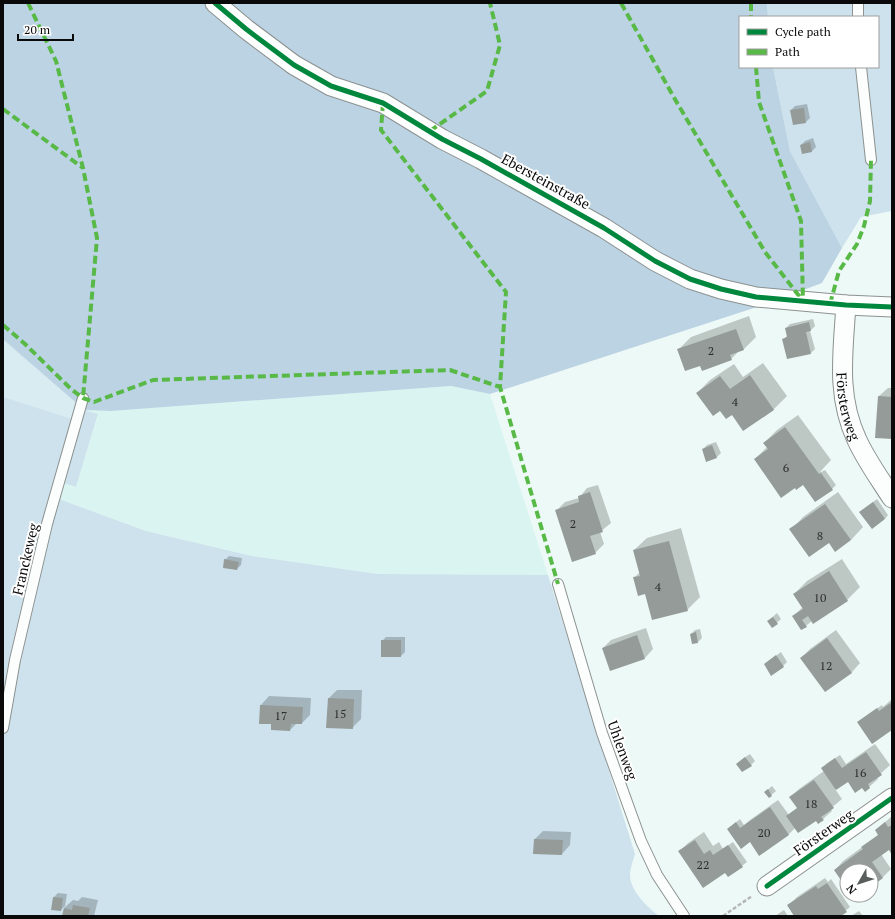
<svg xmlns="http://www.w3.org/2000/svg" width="895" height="919" viewBox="0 0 895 919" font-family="'PT Serif',serif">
	<rect width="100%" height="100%" fill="#edf9f6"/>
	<!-- farmland -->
	<path fill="#daf5f1" d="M451,386L490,394L548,575L378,574L252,556L146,531L59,499L63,483L76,487L98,415L84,410L111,411Z"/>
	<!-- green -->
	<path fill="#cee2ed" d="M767,3H892V211L861,217L842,248L790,151L773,67H878V17H768Z
		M3,339L84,410L98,414L76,487L63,483L59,499L146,531L252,556L378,574L548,575L635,854C633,860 631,867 630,873C629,890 647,907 659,916H3Z"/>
	<!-- forest -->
	<path fill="#bcd3e4" d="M3,3H767L768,17H740V67H773L790,151L842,248L822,283L763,305L490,394L451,386L111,411L84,410L3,339Z"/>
	<!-- pitch -->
	<path fill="#d8ecf1" d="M3,340L80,406L75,420L3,397Z"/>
	<!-- shadow -->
	<path fill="#0003" d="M807,104L810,118L806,122L791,110L795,106Z
		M813,138L816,147L812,151L803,153L801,145L805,141Z
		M749,316L756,337L743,350L739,351L731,359L701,365L678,350L691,337Z
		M813,319L815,326L810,331L815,349L811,353L784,339L788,335L786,328L790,324Z
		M763,363L787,396L774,409L744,430L732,414L720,410L697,393L710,380L734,364L743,377Z
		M888,388H892V438L879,396Z
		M798,415L831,460L820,472H821L825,470L836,485L832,489L803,484L755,459L767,447L764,443L777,430Z
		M716,442L721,453L717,457L707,460L703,449L707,445Z
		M598,485L611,523L600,532L604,544L595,553L556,511L565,502L579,498L587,488Z
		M838,492L863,527L851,540L829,542L791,530L803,517Z
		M877,499L888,515L885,519L865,508Z
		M681,528L700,597L687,610L645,593L634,578L640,572L634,550L647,538Z
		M229,556L242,558L241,565L237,569L225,560Z
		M842,559L860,587L847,600L812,621L802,629L793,616L803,607L794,594L807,581Z
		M777,613L781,619L772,627L768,621Z
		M646,628L653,649L645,658L603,648L611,640Z
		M700,629L702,638L698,642L693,643L691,634L695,630Z
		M836,630L860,663L852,672L826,691L801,658L810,649Z
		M386,637H405V652L401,656L382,641Z
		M781,652L787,662L783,666L765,664Z
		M337,690H362L361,719L352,728L329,698Z
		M269,696L311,698L310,715L302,723H297L290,730L272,724L260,723L261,705Z
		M892,699V729L858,722L882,705L883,707Z
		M875,744L890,765L877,777L878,779L869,787H862L848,780L835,789L842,799L830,809L832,811L823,819H816L795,828L788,835L750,841L728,829L740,819L744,825L750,820L778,800L789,815L798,808L790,797L799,789L824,771L826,764L840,755L846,764Z
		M750,754L755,761L751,765L741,760Z
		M772,786L776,791L769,797L765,792Z
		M892,816V853L889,849L881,854L891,869L883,877L871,886V871H847V887L835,870L843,861L879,835L876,830Z
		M543,831L571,832L570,845L562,854L535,839Z
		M704,832L713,846L719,842L723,849L733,842L747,862L729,876L726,871L679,852L688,843Z
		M825,878L828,882L831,879L850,907L839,916H795L788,906L797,897Z
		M58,893L67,894L65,906L61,910L52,909L54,897Z
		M82,897L98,900L94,916H63L64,908L73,900L78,901Z
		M784,910L788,916H775Z
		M859,911L863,916H852L854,914Z"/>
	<!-- building -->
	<path fill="#949b98" d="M804,108L806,123L793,125L790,110Z
		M810,142L812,152L802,154L800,145Z
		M809,322L811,331L806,332L811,354L787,359L782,339L787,337L785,328Z
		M736,329L744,350L730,355L732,360L702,371L700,366L685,371L677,349Z
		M750,375L774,410L743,431L732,415L726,419L720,411L713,416L696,393L720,376L730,389Z
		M878,396L892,397V439L875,438Z
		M785,427L819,474L821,473L833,490L815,502L803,485L796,490L795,488L781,498L754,459L768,449L763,443Z
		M712,445L717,458L706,462L702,449Z
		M590,492L603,532L590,536L596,554L572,562L555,510L579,502L578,496Z
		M873,502L885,519L872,529L859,512Z
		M825,504L851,540L835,552L829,543L809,557L789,529Z
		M669,541L688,611L652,620L645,594L638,596L633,577L640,576L633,550Z
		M224,559L239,562L237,570L223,568Z
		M829,571L848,601L813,624L808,616L802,620L807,627L801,630L792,616L803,609L793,594Z
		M773,617L778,624L772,628L767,621Z
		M696,632L698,643L692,644L690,634Z
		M637,635L645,659L610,671L602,648Z
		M827,638L852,673L825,692L800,658Z
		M381,640H401V657H381Z
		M776,655L784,667L771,676L764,664Z
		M328,698L354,699L353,729L326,728Z
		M892,702V730L872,744L857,722L877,708L879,711Z
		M260,705L303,707L302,724H291L290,731L271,730V724H259Z
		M866,752L882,775L868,784L870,788L865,792L862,788L855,793L848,782L836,790L821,768L835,758L842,768Z
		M745,757L752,766L742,772L736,764Z
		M814,780L834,808L821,817L824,820L818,824L816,821L798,833L786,816L797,808L789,797Z
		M768,789L772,796L769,798L764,792Z
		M770,807L789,835L759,856L750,842L741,849L727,829L736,822L740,828Z
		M885,822L888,827L892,825V855L889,850L872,862L883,878L871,887V871H847V889L834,870L863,849L861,847L878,835L875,830Z
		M534,839L563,840L562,855L533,854Z
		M695,840L704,854L710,850L713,855L728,845L743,867L728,877L725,873L703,888L678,851Z
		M827,883L847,912L841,916H794L787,905L816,886L818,889Z
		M53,897L63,898L61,911L51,910Z
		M73,905L90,908L88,916H62L64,908L72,910Z"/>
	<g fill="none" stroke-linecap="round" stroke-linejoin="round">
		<defs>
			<path id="lane" d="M858,3V17
				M861,67L871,160
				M558,584L602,733L641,841L657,875L684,916
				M3,728L15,660L47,524L83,398"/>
			<g id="street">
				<path d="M215,3L246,29L294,65L331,86L383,103L442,139L481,159L604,228L655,261L690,279L721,289L756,297L846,305L892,307"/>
				<path id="s1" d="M846,305C843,352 836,396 857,440C866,460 880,479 892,498"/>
				<path d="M767,886L892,798"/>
			</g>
		</defs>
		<!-- lane casing -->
		<use href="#lane" stroke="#8c9290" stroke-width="12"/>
		<!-- street casing -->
		<use href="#street" stroke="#8c9290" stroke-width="21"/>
		<!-- path -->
		<path stroke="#b5b7b6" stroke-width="2.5" stroke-dasharray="4 2" stroke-linecap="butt" d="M723,916L752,896"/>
		<!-- lane -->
		<use href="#lane" stroke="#fcfefe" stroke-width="10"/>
		<!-- street -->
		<use href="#street" stroke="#fcfefe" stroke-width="19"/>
		<!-- quiet -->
		<path stroke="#58b947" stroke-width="4" stroke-dasharray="8 4" stroke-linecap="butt" d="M28,3L56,61L83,168L97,238L83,398
			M621,3L676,101L765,252L803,301
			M751,3V17
			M756,67L759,102L801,221L803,301
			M383,103L381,130L506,292L500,387L558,584
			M3,109L83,168
			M430,131L487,91L500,45L490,3
			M830,304L839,271L857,244L864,226L870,201L871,160
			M3,325L25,344L71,389L83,398L94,402L153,380L450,370L500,387"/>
		<defs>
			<path id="cycleway" d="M215,3L246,29L294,65L331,86L383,103L442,139L481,159L604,228L655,261L690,279L721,289L756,297L846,305L892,307
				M767,886L892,798"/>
		</defs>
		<!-- cycleway casing -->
		<use href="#cycleway" stroke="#fff" stroke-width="8"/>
		<!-- cycleway -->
		<use href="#cycleway" stroke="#00873e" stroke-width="5"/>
	</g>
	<g text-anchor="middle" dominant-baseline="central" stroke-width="4" stroke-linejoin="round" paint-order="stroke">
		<!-- number labels -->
		<g font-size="12" fill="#2c2e2e">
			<text x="711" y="350">2</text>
			<text x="735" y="401">4</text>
			<text x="786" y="467">6</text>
			<text x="573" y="523">2</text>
			<text x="820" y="535">8</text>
			<text x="658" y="586">4</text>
			<text x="820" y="597">10</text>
			<text x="826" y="665">12</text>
			<text x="340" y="713">15</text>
			<text x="281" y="715">17</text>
			<text x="860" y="772">16</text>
			<text x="811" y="803">18</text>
			<text x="764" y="832">20</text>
			<text x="703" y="864">22</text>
		</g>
		<!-- street labels -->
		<g font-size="14" fill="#0a0a0a" stroke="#fff">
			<text transform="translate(546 181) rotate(29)">Ebersteinstraße</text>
			<text stroke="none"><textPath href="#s1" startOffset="102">Försterweg</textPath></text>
			<text transform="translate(25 559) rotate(-77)">Franckeweg</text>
			<text transform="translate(623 750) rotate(70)">Uhlenweg</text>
			<text transform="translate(823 832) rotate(-35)">Försterweg</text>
		</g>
	</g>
	<!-- border -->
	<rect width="895" height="919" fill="none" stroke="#0a0a0a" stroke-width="8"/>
	<!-- legend -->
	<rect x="739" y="16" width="140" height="52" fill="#ffffff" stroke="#9d9d9d"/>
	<rect x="747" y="29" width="20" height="6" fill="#00873e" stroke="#9d9d9d"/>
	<text x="775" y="36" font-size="12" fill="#0a0a0a">Cycle path</text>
	<rect x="747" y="49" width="20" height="6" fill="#58b947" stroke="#9d9d9d"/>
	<text x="775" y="56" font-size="12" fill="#0a0a0a">Path</text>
	<!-- north arrow -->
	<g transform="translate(859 883) rotate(231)"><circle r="19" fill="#ffffff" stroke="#9d9d9d"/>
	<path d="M0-3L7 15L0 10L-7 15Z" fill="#595e5d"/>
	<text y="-6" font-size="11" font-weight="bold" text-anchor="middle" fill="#0a0a0a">N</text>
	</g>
	<!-- scale -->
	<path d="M18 34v6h55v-6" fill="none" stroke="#0a0a0a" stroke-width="2"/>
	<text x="24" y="34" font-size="12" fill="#0a0a0a" stroke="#ffffff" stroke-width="3" paint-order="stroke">20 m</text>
</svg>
